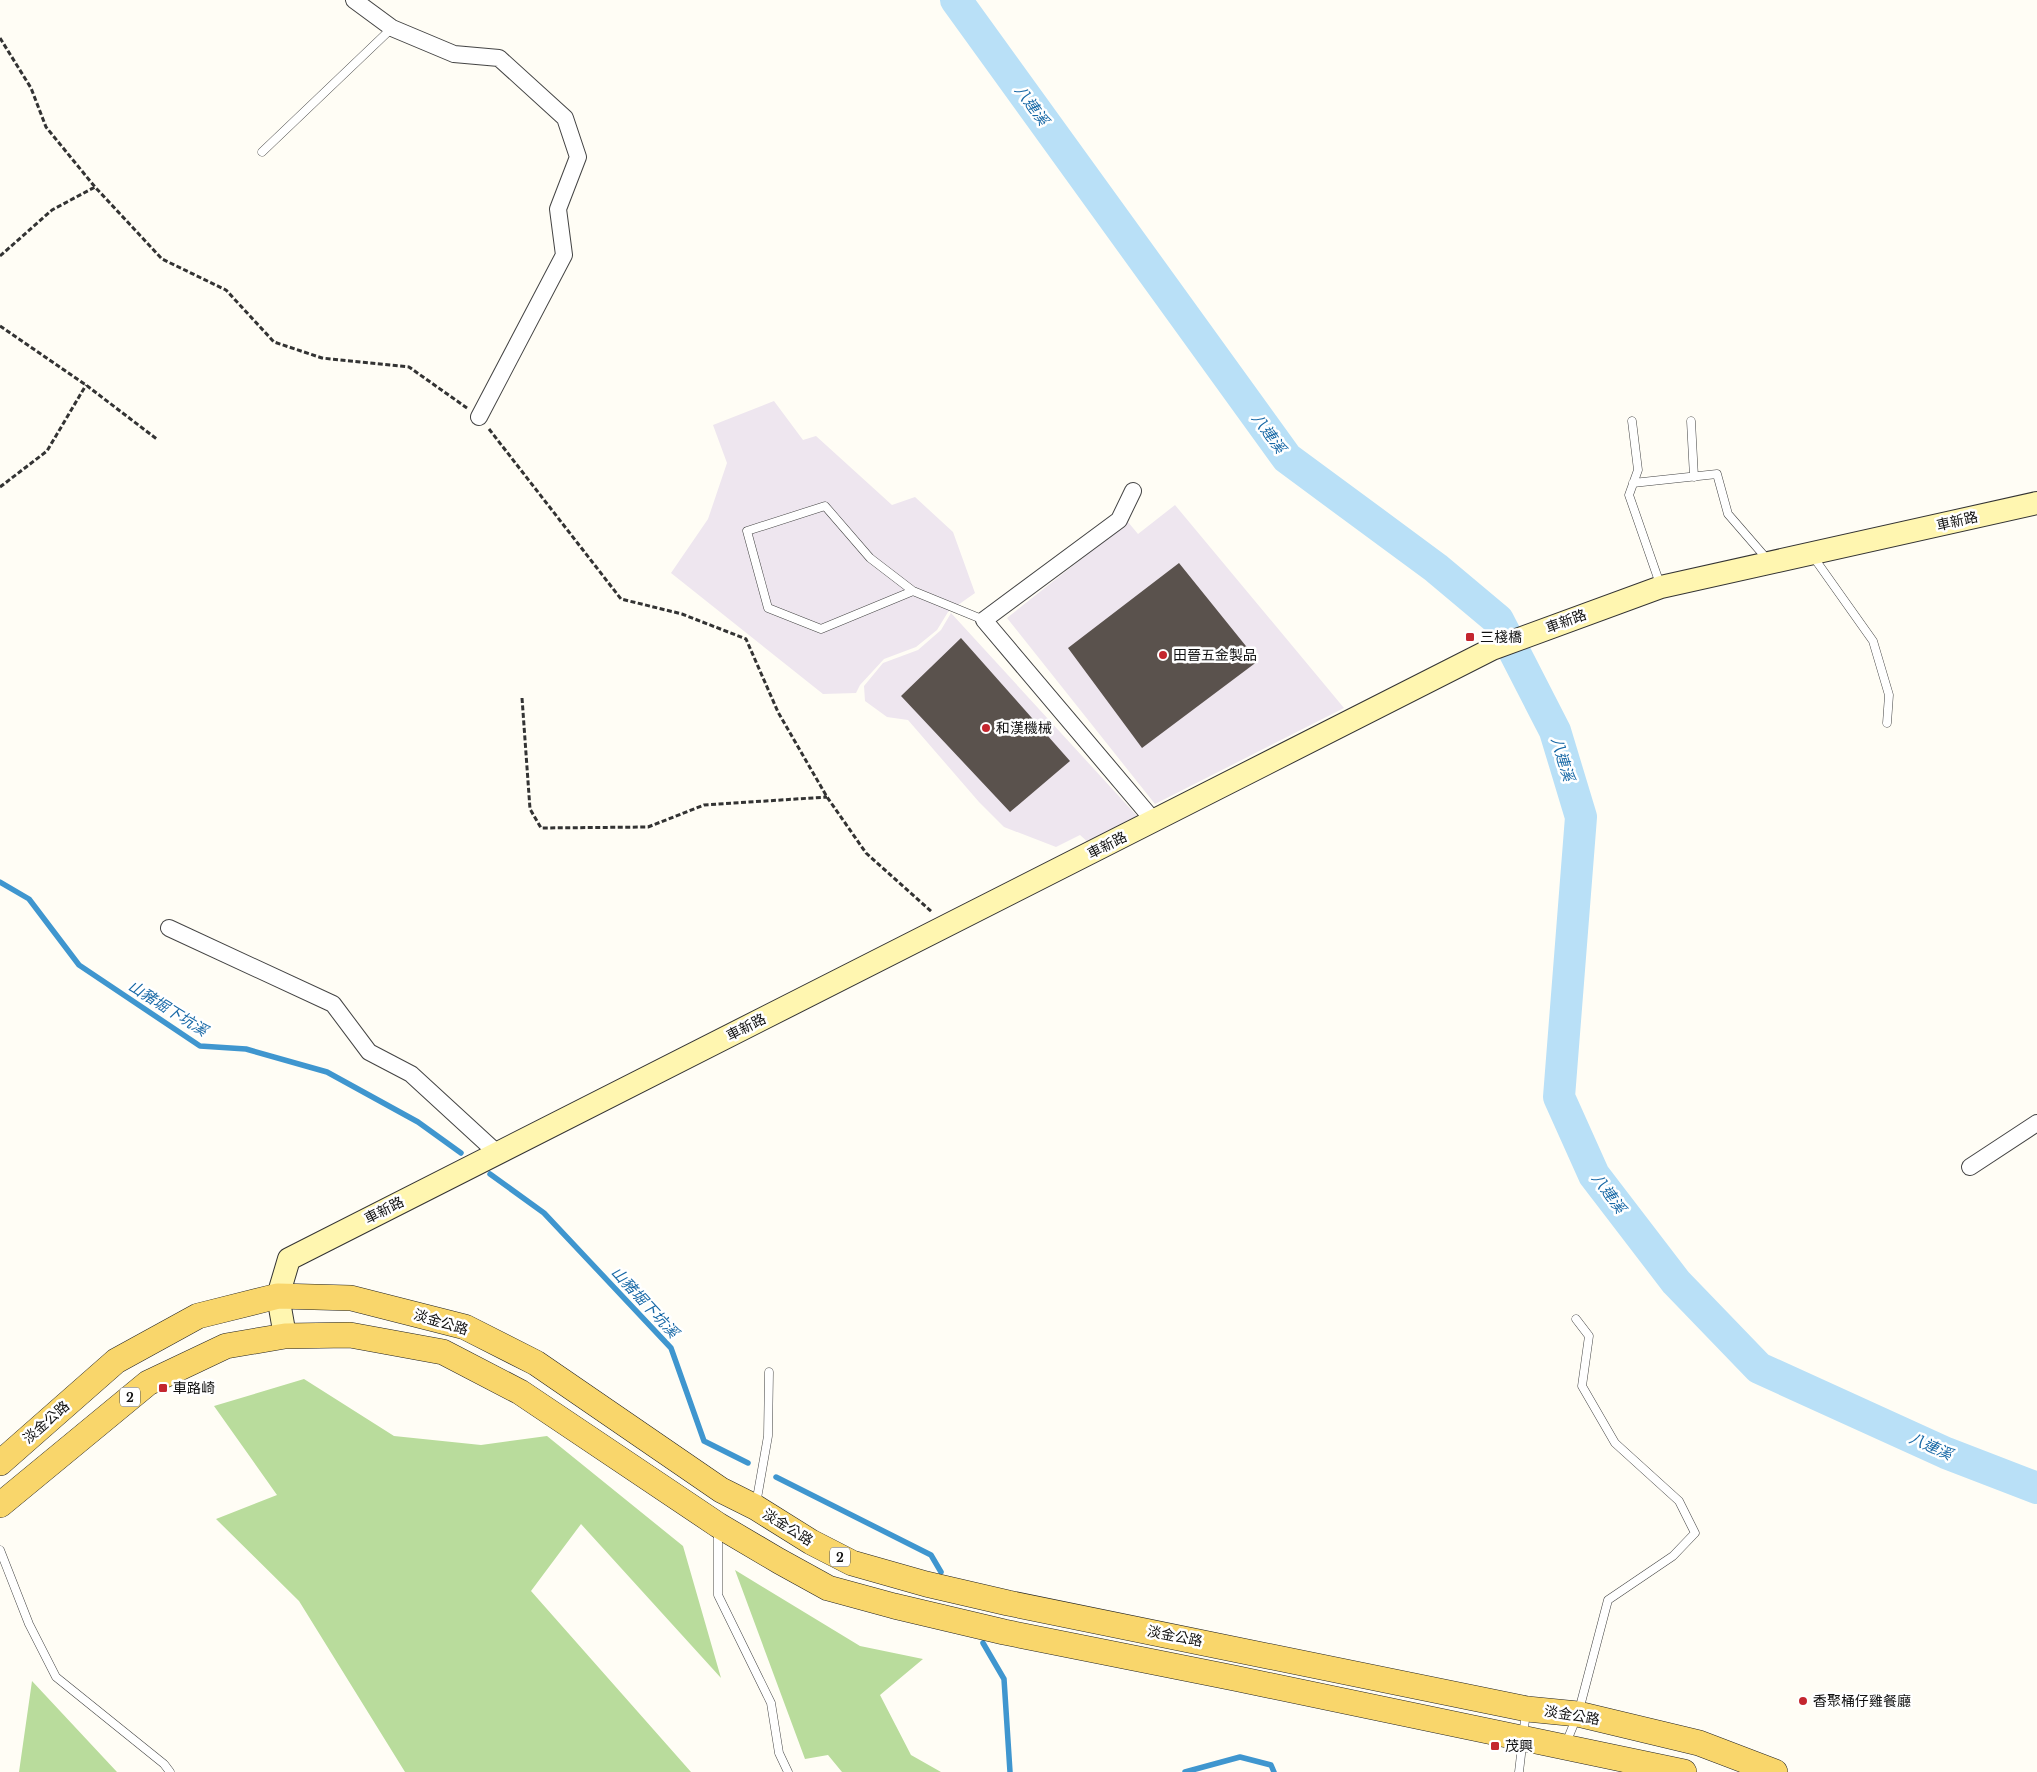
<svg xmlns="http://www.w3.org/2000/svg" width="2037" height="1772" viewBox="0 0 2037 1772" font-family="'Libre Baskerville','Noto Sans TC',serif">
	<rect width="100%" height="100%" fill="#fffdf5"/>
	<!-- industrial -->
	<path fill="#eee6ef" d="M774,401L803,440L816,436L892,505L915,497L953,532L975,593L948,612L937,630L916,647L884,659L860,685L856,693L823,694L671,573L708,519L727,463L713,425Z
		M1175,505L1344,708L1155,804L1007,618L1128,522L1138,534Z
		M951,613L1138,817L1090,844L1080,835L1056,847L1004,827L979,802L908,720L887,717L865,701L864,686L883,663L918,650L941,630Z"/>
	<!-- forest -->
	<path fill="#b9dc9c" d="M304,1379L394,1436L481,1445L547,1436L683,1546L721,1678L581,1524L531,1591L691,1772H405L299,1601L216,1519L277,1495L214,1406Z
		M735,1570L860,1646L923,1659L880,1695L911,1755L941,1772H842L828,1755L805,1759Z
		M32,1681L117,1772H19Z"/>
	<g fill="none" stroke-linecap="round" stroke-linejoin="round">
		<!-- stream -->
		<path stroke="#3f96cf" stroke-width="5.5" d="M0,882L29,899L79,965L200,1046L246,1049L327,1072L418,1122L461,1153
			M490,1174L544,1213L671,1348L704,1441L748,1463
			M776,1477L931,1555L941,1572
			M983,1643L1004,1679L1010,1772
			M1185,1772L1240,1757L1271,1765L1274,1772"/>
		<!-- river -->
		<path stroke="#b9e0f7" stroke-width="32" d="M956,0L1287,458L1436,568L1498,620L1555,731L1581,817L1559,1097L1594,1175L1676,1282L1759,1368L1946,1453L2037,1488"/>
	</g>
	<!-- building -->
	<path fill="#5a524d" d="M1179,563L1258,661L1142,748L1068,648Z
		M961,638L1070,761L1010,812L901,696Z"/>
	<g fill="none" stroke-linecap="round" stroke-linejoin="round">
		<defs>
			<path id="lane" d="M262,152L392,28
				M1632,421L1638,470L1629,495L1660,584
				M1691,421L1694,477
				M1633,483L1717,474L1728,514L1767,559
				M1812,555L1873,641L1889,695L1887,723
				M913,591L821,629L768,608L747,531L825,506L870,558L913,591L984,620
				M756,1504L768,1436L769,1372
				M718,1529V1595L771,1703L779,1753L788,1772
				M0,1550L29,1624L56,1677L164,1764L170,1772
				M1566,1743L1578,1714L1608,1600L1673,1556L1695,1533L1679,1501L1615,1443L1582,1386L1589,1336L1576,1319
				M1519,1772L1526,1711"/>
			<path id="street" d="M354,0L392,28L454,54L499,58L565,118L578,157L558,209L564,255L479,417
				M1133,491L1119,520L984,620L1154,821
				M169,928L333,1004L369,1052L411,1074L497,1153
				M1970,1167L2037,1123"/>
			<path id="secondary" d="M285,1336L278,1296L289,1259L1492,649L1661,587L2037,503"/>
			<path id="primary" d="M0,1463L116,1361L198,1316L278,1296L351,1298L465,1327L536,1363L721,1490L755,1507L811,1542L852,1563L926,1584L1008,1603L1527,1709L1578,1714L1699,1743L1775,1772
				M0,1505L148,1383L226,1346L285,1336L350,1335L443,1352L520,1392L718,1525L779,1561L828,1588L894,1606L1004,1632L1234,1678L1684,1772"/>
		</defs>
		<!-- lane casing -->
		<use href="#lane" stroke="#444" stroke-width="9"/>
		<!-- street casing -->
		<use href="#street" stroke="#444" stroke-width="18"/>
		<!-- secondary casing -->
		<use href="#secondary" stroke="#333" stroke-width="24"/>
		<!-- primary casing -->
		<use href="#primary" stroke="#222" stroke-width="26"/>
		<!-- path -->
		<path stroke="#333" stroke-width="3" stroke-dasharray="5 2.5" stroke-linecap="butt" d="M0,38L31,88L46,127L95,187L162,259L226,290L274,342L322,358L409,367L467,408
			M0,256L52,210L95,187
			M0,326L86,385L158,440
			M489,429L621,599L682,614L746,639L778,712L827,797L866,853L932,912
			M0,487L47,451L86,385
			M522,698L530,809L541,828L648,827L704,805L827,797"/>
		<!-- lane -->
		<use href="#lane" stroke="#fff" stroke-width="8"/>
		<!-- street -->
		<use href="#street" stroke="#fff" stroke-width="16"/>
		<!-- secondary -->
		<use href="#secondary" stroke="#fff6b0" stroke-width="22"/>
		<!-- primary -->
		<use href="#primary" stroke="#f9d66b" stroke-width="25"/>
	</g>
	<!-- markers -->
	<g fill="#c4262e" stroke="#fff" stroke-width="2">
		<rect x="1465" y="632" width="10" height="10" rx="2.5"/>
		<circle cx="1163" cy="655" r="5"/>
		<circle cx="986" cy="728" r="5"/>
		<rect x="158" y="1383" width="10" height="10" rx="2.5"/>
		<circle cx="1803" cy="1701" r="5"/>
		<rect x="1490" y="1741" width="10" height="10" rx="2.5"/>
	</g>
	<g text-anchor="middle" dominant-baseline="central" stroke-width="5" stroke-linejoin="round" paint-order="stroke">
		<!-- shield labels -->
		<g fill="#fff" stroke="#585858" stroke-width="1">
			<rect x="120" y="1387.5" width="20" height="19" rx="4"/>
			<rect x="830" y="1547.5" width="20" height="19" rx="4"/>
		</g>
		<g font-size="12" font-weight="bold" fill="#111">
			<text x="130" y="1397">2</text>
			<text x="840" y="1557">2</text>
		</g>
		<!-- street labels -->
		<g font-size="14" fill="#111" stroke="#fff">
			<text transform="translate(1957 521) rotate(-13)">車新路</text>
			<text transform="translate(1566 621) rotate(-20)">車新路</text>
			<text transform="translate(1107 845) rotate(-27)">車新路</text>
			<text transform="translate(746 1027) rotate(-27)">車新路</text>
			<text transform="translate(384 1210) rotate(-27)">車新路</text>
			<text transform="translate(441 1322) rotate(17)">淡金公路</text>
			<text transform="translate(46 1422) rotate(-41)">淡金公路</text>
			<text transform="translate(788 1527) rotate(32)">淡金公路</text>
			<text transform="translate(1175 1636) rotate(11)">淡金公路</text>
			<text transform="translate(1572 1715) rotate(9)">淡金公路</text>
		</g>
		<!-- poi labels -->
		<g font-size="14" fill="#111" stroke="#fff" text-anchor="start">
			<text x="1480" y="637">三棧橋</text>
			<text x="1173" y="655">田晉五金製品</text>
			<text x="996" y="728">和漢機械</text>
			<text x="173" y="1388">車路崎</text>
			<text x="1813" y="1701">香聚桶仔雞餐廳</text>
			<text x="1505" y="1746">茂興</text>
		</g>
		<!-- water labels -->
		<g font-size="15" font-style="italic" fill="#1768a6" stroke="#fff">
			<text transform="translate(1032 105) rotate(54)">八連溪</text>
			<text transform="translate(1269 433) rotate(54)">八連溪</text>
			<text transform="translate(1563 759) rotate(73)">八連溪</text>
			<text transform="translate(168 1008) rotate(32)">山豬堀下坑溪</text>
			<text transform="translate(1609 1193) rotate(54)">八連溪</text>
			<text transform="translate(645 1302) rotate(47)">山豬堀下坑溪</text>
			<text transform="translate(1931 1446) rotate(24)">八連溪</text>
		</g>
	</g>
</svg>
